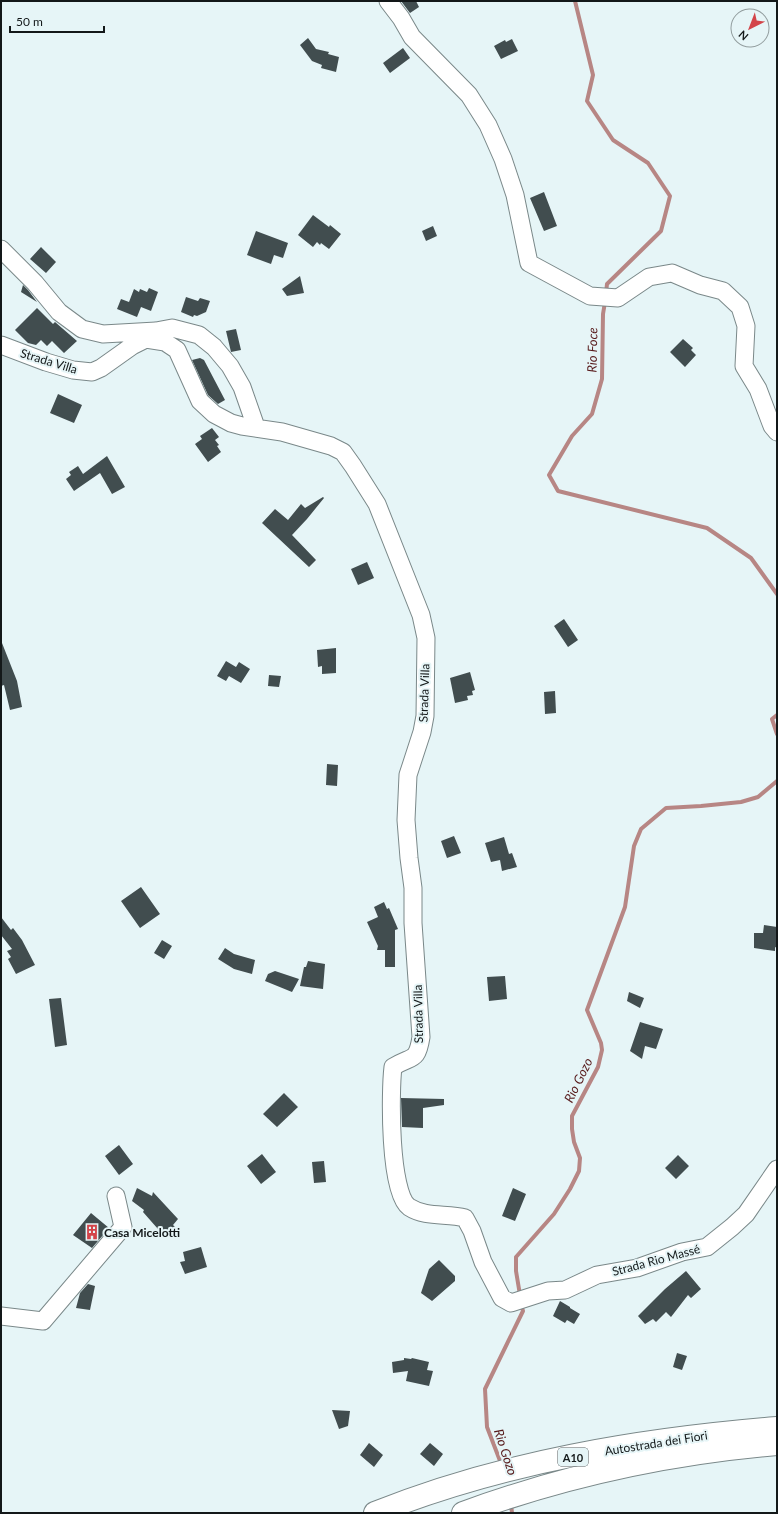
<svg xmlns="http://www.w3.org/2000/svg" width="778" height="1514" viewBox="0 0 778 1514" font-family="Lato,sans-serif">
	<rect width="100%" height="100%" fill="#e6f5f7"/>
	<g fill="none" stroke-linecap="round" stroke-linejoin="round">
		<!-- stream -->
		<path stroke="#b78684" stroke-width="4" d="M575,1L593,75L587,101L613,140L648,163L670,196L661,231L607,284L606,293
			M605,302L603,314L602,379L592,414L572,436L549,475L558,491L707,528L751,558L777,594
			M777,715L772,719L777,734
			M520,1295L516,1271V1257L554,1214L570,1189L579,1171L580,1158L574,1142L572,1129V1116L598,1067L602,1050L601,1043L587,1010L625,907L634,846L641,829L666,808L701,806L741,802L758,797L777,781
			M502,1466L487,1427L485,1389L523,1311L521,1304
			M511,1504L512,1513"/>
	</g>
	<!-- building -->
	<path fill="#414d4f" d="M401,1H416L419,7L410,13Z
		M308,38L316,49L329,52L328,54L339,57L336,72L321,68L322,65L312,61L300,45Z
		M512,39L518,51L501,59L494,46L505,40L506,42Z
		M403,48L410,58L390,73L383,63Z
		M544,192L557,226L544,231L530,198Z
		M313,215L329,227L330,225L341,234L329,249L321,243L320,245L317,242L313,247L298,235Z
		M433,226L437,236L426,241L422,231Z
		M256,231L288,243L283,258L274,255L271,264L247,255Z
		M41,247L56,262L46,273L30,259Z
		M300,276L304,293L287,296L282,289Z
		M23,285L28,290L37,302L21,292Z
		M149,288L158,292L151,311L141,307L137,317L117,309L121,299L129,302L134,289L139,292L140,289L147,292Z
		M186,297L198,301L200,298L210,301L206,312L197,316L194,315L193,317L181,312Z
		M37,308L53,324L55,322L77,341L64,353L52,341L47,346L41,340L36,345L28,343L15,330Z
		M236,329L241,350L231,352L226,331Z
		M683,339L693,348L691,350L696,355L685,367L670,352Z
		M200,358L204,360L225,400L218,404L208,395L192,360Z
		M58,394L82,405L74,423L50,413Z
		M212,428L219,437L215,440L219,445L217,446L221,452L208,462L195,444L202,439L200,436Z
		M107,456L125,487L112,494L100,473L74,491L66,479L71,475L69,472L78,466L83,474Z
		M323,497L324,498L307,519L292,535L316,560L309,567L262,523L275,509L288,520L301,504L305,508Z
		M367,562L374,578L358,585L351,569Z
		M564,619L578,640L568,647L554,626Z
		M1,643H2L17,681L22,707L10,710L4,685L1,686Z
		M336,648V673L322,674V666L318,667L317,650Z
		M226,661L236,667L239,662L250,669L241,683L229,676L226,681L217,676Z
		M470,672L475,690L472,691L473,695L467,696L468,700L455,703L450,678Z
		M269,675L281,676L279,687L268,686Z
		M555,691L556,713L545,714L544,692Z
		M327,764L338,765L337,786L326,785Z
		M454,836L461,853L447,858L441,841Z
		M504,837L509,854L512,853L517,867L502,871L500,860L491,862L485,843Z
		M141,887L160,914L140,928L121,901Z
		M384,902L387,909L389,908L398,929L395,930V967H385V950H377L378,946L367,922L378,917L374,907Z
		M1,917L11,930L13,928L22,940L35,965L16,974L8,959L11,957L7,951L12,949L1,935Z
		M764,925L777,927V948L775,947V951L754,948V933H763Z
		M162,940L172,946L164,959L154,953Z
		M225,948L234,954L255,960L252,974L234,969L218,959Z
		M308,961L325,964L323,989L300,986L304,967H306Z
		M275,971L299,979L292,992L265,981L268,974Z
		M505,976L507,999L489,1001L487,977Z
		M629,992L644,998L640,1008L627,1001Z
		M61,998L67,1045L55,1047L49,999Z
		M640,1022L663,1029L656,1049L645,1046L642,1059L630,1051Z
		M284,1093L298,1107L277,1127L263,1114Z
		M401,1098L444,1099V1105L423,1108V1128L402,1127Z
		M119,1145L133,1164L119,1175L105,1156Z
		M262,1154L276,1172L261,1184L247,1166Z
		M678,1155L689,1166L676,1179L665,1168Z
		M324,1161L326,1182L314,1183L312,1162Z
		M137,1188L152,1196L153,1192L178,1219L173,1225L177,1229L165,1237L143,1212L144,1210L132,1201Z
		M513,1188L526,1194L515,1221L502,1216Z
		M91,1213L109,1228L92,1248L73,1235Z
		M201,1247L207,1267L185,1274L180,1262L185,1261L183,1252Z
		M439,1260L455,1276V1281L432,1301L421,1293L429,1269Z
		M686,1271L701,1289L691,1298L688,1295L671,1317L666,1312L656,1322L653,1319L645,1324L638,1316L665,1289Z
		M88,1284L95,1286L90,1310L76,1308L80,1293Z
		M560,1301L570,1307V1308L580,1314L574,1324L567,1320L565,1323L553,1316Z
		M677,1353L687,1356L682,1370L673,1367Z
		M404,1358L411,1359L412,1358L429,1362L427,1370L433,1371L429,1386L406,1381L408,1371L393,1373L392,1362L404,1360Z
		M332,1410L350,1411L348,1426L339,1429Z
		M369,1443L383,1455L374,1467L360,1455Z
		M430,1443L443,1454L434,1466L420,1454Z"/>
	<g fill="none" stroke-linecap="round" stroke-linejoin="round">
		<defs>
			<path id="minor" d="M388,1L401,18L412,37L469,95L488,125L503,159L515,195L529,263L590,296L618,298L649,277L672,273L700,285L723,291L740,307L746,326L744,366L758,389L772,426L777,432
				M1,249L35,283L59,312L82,329L103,334L156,331L172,328L199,335L214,347L230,366L242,387L256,427
				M1,345L46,362L73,370L92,372L101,368L132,346L146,339L165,342L177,350L200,401L214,414L231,423L242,426L282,432L331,446L343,452L353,466L377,504L421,615L426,638L425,716L422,732L408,775L406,820L409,858L413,888V923L421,1037C417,1063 412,1055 393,1067C390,1091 389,1193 409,1207C426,1218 447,1213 465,1218L472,1231L483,1262L502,1298L511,1303L548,1291L565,1290L597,1275L637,1268L682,1252L707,1247L732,1227L746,1214L777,1169
				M1,1316L43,1321L123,1227L116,1196"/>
			<path id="highway" d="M375,1513C502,1462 641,1439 777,1428
				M463,1513C564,1476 670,1453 777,1444"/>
		</defs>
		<!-- minor casing -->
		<use href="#minor" stroke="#7a8889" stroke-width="19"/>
		<!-- highway casing -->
		<use href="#highway" stroke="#7a8889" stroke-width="24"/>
		<!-- minor -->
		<use href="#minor" stroke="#fff" stroke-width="17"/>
		<!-- highway -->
		<use href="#highway" stroke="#fff" stroke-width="22"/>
	</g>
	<!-- icons -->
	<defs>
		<symbol id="building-bare" viewBox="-9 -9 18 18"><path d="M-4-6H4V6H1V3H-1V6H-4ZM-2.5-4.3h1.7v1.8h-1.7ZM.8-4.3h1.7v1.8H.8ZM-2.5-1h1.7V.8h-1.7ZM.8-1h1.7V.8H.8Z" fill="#d34449" stroke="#e6f5f7" stroke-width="2.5" paint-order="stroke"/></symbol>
	</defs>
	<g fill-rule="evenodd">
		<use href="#building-bare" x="81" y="1221" width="22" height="22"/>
	</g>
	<g text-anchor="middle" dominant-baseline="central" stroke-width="4" stroke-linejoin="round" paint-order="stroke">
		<!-- shield labels -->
		<rect fill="#e6f5f7" stroke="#525a5c" stroke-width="1" x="558" y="1448" width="30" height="18" rx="3"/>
		<g font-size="11" font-weight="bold" fill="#131819">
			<text x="573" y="1457">A10</text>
		</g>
		<!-- street labels -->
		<g font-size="12" fill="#131819" stroke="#e6f5f7">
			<text transform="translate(49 361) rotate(17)">Strada Villa</text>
			<text transform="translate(424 693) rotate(-88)">Strada Villa</text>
			<text transform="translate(418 1014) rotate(-91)">Strada Villa</text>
			<text transform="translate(656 1260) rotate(-15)">Strada Rio Massé</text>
			<text transform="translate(656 1443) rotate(-9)">Autostrada dei Fiori</text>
		</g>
		<!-- poi labels -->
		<g font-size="12" font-weight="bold" fill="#131819" stroke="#e6f5f7" text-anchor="start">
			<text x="104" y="1232">Casa Micelotti</text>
		</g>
		<!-- water labels -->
		<g font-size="13" font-style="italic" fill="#571a1b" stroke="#e6f5f7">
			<text transform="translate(592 350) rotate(-89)">Rio Foce</text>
			<text transform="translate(578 1080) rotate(-64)">Rio Gozo</text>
			<text transform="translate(506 1452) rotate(72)">Rio Gozo</text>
		</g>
	</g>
	<!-- border -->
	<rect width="778" height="1514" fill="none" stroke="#131819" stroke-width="4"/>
	<!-- north arrow -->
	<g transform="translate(750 28) rotate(222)"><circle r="19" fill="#e6f5f7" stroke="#929d9e"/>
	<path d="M0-3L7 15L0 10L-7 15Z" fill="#d34449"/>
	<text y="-6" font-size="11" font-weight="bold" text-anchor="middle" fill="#131819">N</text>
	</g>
	<!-- scale -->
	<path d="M10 26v6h94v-6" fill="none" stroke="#131819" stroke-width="2"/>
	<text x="16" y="26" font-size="12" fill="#131819" stroke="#e6f5f7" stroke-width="3" paint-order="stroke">50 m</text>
</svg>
